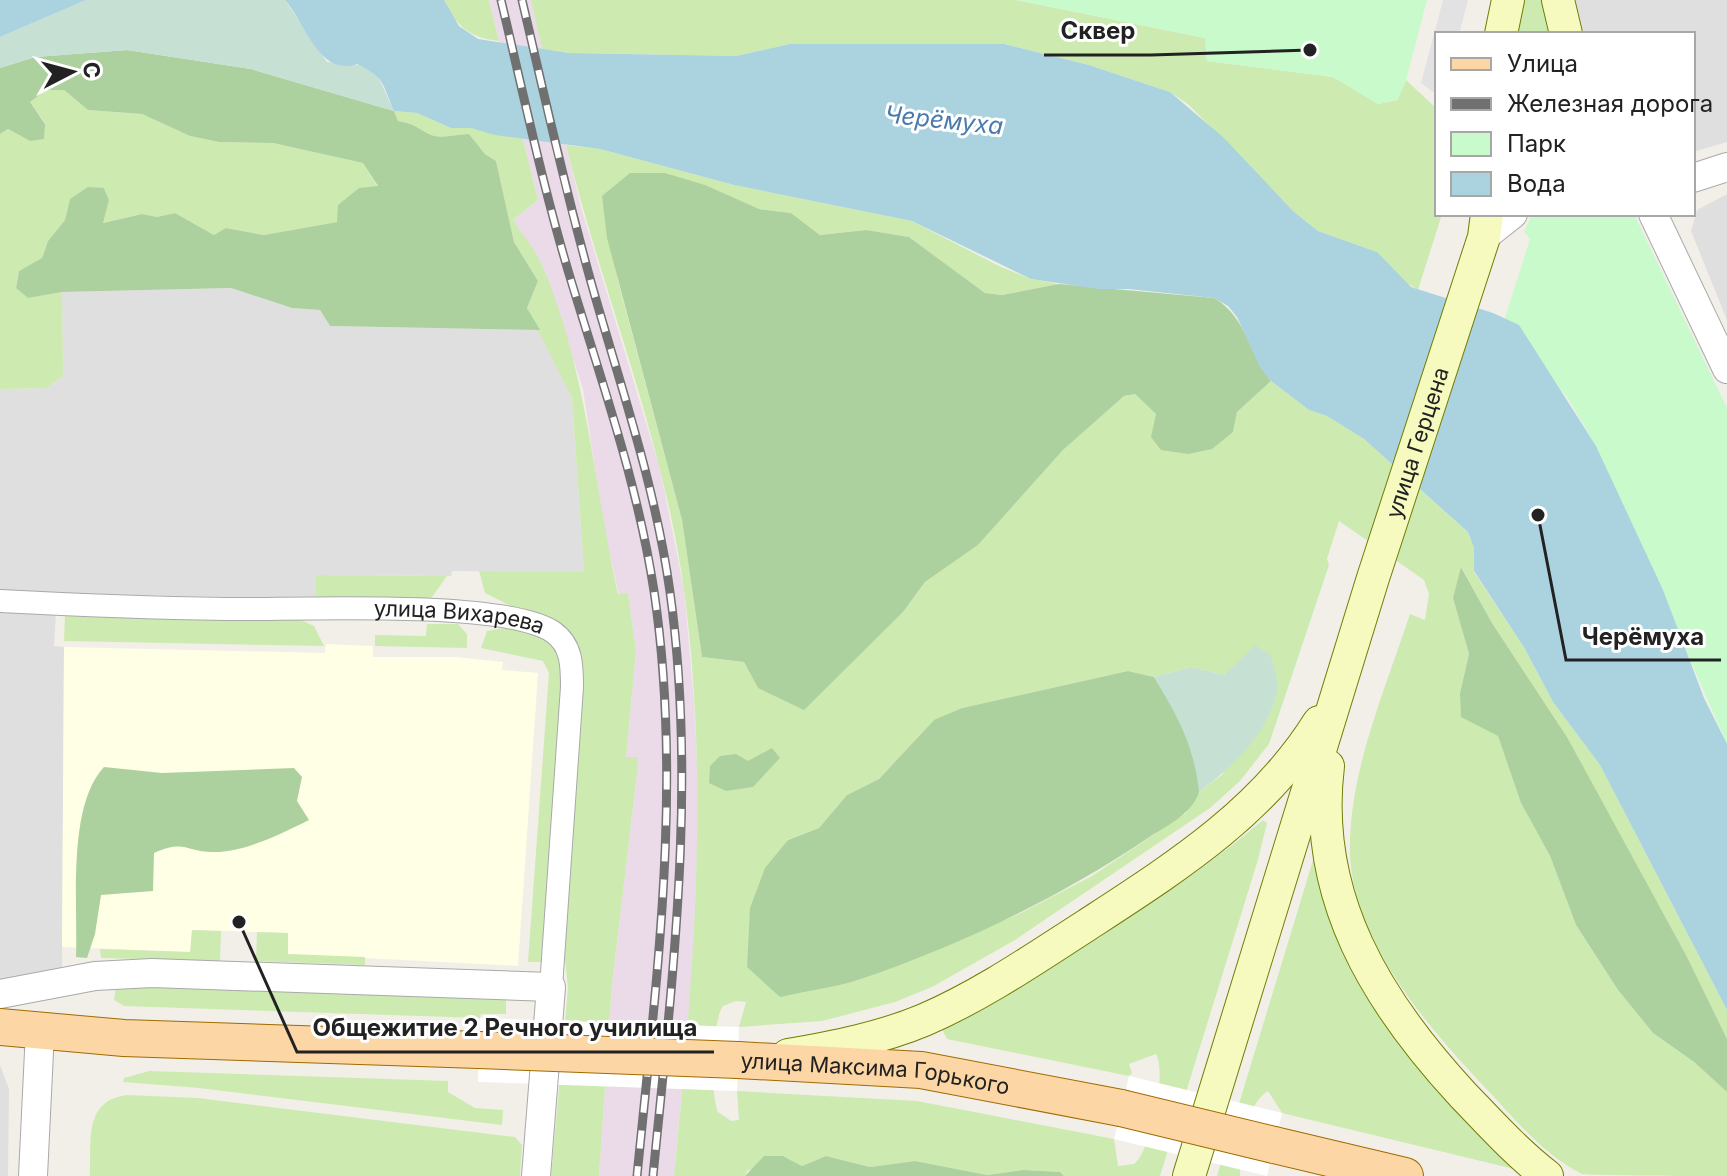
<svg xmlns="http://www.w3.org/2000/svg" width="1727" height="1176" viewBox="0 0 1727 1176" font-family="Inter,sans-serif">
	<rect width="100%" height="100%" fill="#f2efe9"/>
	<!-- residential -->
	<path fill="#e0dfdf" d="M1575,0H1727V142L1693,152V34H1601L1582,30Z
		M1727,194V320L1691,231L1697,210Z
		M231,288L292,308L320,310L330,326L540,330L572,398L584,572L452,571L451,576L316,575L315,599L57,593L54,646L64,647L62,973L0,984V389L47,388L63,376L62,292Z
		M0,1065L9,1089L8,1176H0Z"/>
	<!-- industrial -->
	<path fill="#ebdbe8" d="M489,0H531L581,207L660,469L684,589L694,700L699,805L692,983L674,1176H599L612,984L637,774L626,757L636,652L628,594L619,595L604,528L583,389L542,265L513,220L538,200Z"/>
	<!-- education -->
	<path fill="#ffffe5" d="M326,644L373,646V657H456L503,662L502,670L538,673L518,966L287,954V933L192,930L191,952L62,947L64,647L325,653Z"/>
	<!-- grass -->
	<path fill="#cdebb0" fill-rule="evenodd" d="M444,0H489L499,41C471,38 456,27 444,0Z
		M531,0H1016L1205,38L1207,61L1333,77L1378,104L1397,100L1406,80L1437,109V214H1442L1418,290L1400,279L1377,252L1318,231L1293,211L1189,105L1170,92L1089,65L1004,44H790L736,56L569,53L542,49Z
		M1520,0H1546L1557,34H1513Z
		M46,90H64L88,110L142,114L190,136L219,142L273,143L363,163L378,187L337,222L264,235L227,228L214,235L175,213L157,217L142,214L102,223L109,200L104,188L70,199L65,220L48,241L42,258L19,271L16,287L28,298L62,292L63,376L47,388L0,389V134L8,129L30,141L45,123L30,102Z
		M394,111L417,113L451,128H471L523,139L538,200L513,220C523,235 536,251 543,267C587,371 594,485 618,594L628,593L636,652L626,757H638L637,774L612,984L599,1176H551L568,988L563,942L580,669L521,611L485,593L479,571L584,572L572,398L527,308L538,281L514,242L496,161L485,154L469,134C456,134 440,140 429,134C415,127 415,124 398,121Z
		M566,145L600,149L734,185L912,221L999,266L1031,279L1059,284L1002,295L985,293L909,237L865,230L820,235L791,213L759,209L666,173L602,196L618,281L682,520L702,657L744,662L758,688L879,635L903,612L925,582L978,545L1063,450L1124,396L1135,394L1156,414L1233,432L1237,412L1271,381L1309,410L1327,416L1364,439L1468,532L1474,548V572L1525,649L1553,702L1600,765L1727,1010V1039L1567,737L1492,623L1462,568L1453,598L1469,654L1460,693L1498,735L1521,803L1550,856L1576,925L1618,990L1653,1033L1694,1062L1727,1092V1176C1704,1176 1596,1176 1582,1174C1549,1158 1520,1126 1496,1099C1436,1036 1353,946 1350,854C1348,773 1385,690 1410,614L1425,620L1429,594L1424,580L1339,521L1327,559L1329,565L1269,744L1240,781L1210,808L1015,940L932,987L895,1002L822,1021L739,1027L746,1002L736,1001L723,1006C712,1022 710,1094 718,1112L731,1121L739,1120L737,1091L917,1101L1114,1139L1118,1166L1134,1164C1151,1152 1167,1072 1156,1054L1129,1064L1132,1073L1129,1076L947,1039L942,1029C1053,966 1165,902 1263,820L1267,823L1257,863L1160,1176H1064L1060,1172L1023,1170L987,1175L915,1161L870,1167L826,1156L802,1166L783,1156L747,1171L745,1176H674C693,981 710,786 684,590C663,438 603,294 566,145ZM1238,663L1223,774L1199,792L1186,813L1092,876L1019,914L856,981L787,840L819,828L847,795L879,779L933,721L962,708L1128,671L1154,677L1191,667L1224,675Z
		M316,575L447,576L432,597L425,600L315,599Z
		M65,616L301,620L314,626L324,646L64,641Z
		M427,624H458L467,634V648L375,646V635L426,636Z
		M503,628C539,633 558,639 563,677L541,962H528L549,673L543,661L481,648L487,631Z
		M1314,857C1340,992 1423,1073 1514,1169L1282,1113L1268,1091C1246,1103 1241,1153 1240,1176H1217Z
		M192,930L221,931L220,961L101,958L100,949L190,952Z
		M257,932L288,933V954L365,957V965L256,961Z
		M116,986L506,994V1014H481L480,1018L124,1006L114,1000Z
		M149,1071L448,1081V1092L475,1108L503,1110L502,1125L199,1088L123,1082L124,1078Z
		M127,1095L198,1098L515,1137L522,1145L520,1176H90C92,1140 83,1101 127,1095Z"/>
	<!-- forest -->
	<path fill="#add19e" d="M127,50L251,69L394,111L398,121C415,124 415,127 429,134C440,140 456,134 469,134L485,154L496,161L514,242L538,281L527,308L540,330L330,326L320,310L292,308L231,288L62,292L28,298L16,288L19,271L42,258L48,241L65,220L70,199L88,187L104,188L109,200L103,223L142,214L157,217L175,213L214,235L226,228L264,235L337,222L338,205L359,188L378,186L363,163L273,143L219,142L190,136L142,114L88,110L64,90H46L30,102L45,124L44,139L30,141L8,129L0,134V68L35,57Z
		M630,173H665L705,185L759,209L791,213L820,235L866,230L909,237L985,293L1002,295L1059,284L1214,298C1246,316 1249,354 1271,381L1237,412L1233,432L1212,449L1188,454L1161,450L1151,437L1156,414L1135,394L1124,396L1063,450L978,545L925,582L903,612L804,710L758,688L744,662L702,657L682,520L607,238L602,196Z
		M1461,567L1492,623L1567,737L1687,957L1727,1039V1092L1694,1062L1653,1033L1618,990L1576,925L1550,856L1521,803L1498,736L1461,717L1460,693L1469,654L1453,598Z
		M1128,671L1154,677C1170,703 1210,763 1198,795C1189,816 1166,826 1148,838C1059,898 960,945 858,980C833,988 805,991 780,997L747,967L750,908L765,868L788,840L819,828L847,795L879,779L934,720L962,708Z
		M772,748L780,758L753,787L726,791L709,783L710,766L720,756L736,754L748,761Z
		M104,767L162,773L294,768L302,777L297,801L309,820C281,834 245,852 214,852C185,852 185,839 154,853L153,891L101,895L95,934L87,958L76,957C78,902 67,807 104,767Z
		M764,1156H783L802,1166L826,1156L870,1167L915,1161L987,1175L1023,1170L1060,1172L1064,1176H745Z"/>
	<!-- wetland -->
	<path fill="#c6e0d4" d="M86,0H285L327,62C379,65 374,67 394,111L251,69L127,50L35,57L0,68V37Z
		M1255,645L1270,654C1273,665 1279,680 1277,691C1268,734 1233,766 1199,792C1194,745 1178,717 1154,677L1191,667L1224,675Z"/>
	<!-- park -->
	<path fill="#c8facc" d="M1016,0H1427L1405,84L1397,100L1378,104L1333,77L1207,61L1205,38Z
		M1532,214H1634L1727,408V744L1596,446L1569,400L1505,318L1530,239L1524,232Z"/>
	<!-- parking -->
	<path fill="#e2e2e2" d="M1443,0H1468L1459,34H1437V95L1421,83Z"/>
	<!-- water -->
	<path fill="#aad3df" d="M0,0H86L0,37Z
		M285,0H444L459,26L478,39L569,53L736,56L790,44H1004L1089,65L1170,92L1224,138L1293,211L1318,231L1377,252L1411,287L1493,313L1519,325L1596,446L1663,590L1704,698L1727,744V1010L1600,765L1553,702L1525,649L1474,571V548L1468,532L1364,439L1327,416L1309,410L1271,381L1260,367L1237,317L1228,306L1214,298L1128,289H1098L1031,279L912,221L734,185L600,149L495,135L471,128H451L417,113L394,111C382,84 386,78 357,64C319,77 306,24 285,0Z"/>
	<!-- pier -->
	<path fill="#fff" d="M480,1018L739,1027L737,1091L478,1082Z
		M1129,1076L1282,1113L1267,1176L1114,1139Z"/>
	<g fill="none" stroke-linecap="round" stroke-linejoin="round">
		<defs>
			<g id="minor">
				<path id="s1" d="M0,601C75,605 151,608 226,609C294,610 504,599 553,632C572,645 572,666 572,687L551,987"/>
			</g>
			<path id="tertiary" d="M1693,178L1727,167
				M1653,214L1727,369
				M1484,237L1513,214
				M0,994L95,976L152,973L551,987L536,1176
				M33,1176L40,1031"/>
			<g id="secondary">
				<path d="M1558,0L1566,34"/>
				<path d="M1501,34L1508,0"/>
				<path d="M1328,766C1312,897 1377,1002 1463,1095C1490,1123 1516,1152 1547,1176"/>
				<path d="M788,1055C834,1047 881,1038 924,1020C982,995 1034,959 1087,925C1176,867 1262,813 1319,722"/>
				<path id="s2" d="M1189,1176L1373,578L1484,237L1487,214"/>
			</g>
			<g id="primary">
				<path d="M0,1027L124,1038L479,1050"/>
				<path id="s3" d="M738,1060L921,1070L1121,1108"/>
				<path d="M1274,1145L1405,1176"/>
			</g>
		</defs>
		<!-- minor casing -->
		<use href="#minor" stroke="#a9a9a9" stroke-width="24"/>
		<!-- tertiary casing -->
		<use href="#tertiary" stroke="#a9a9a9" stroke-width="30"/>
		<!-- secondary casing -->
		<use href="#secondary" stroke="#707d05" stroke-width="34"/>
		<!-- primary casing -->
		<use href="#primary" stroke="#a06b00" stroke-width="38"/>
		<!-- minor -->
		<use href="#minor" stroke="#fff" stroke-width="22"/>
		<!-- tertiary -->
		<use href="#tertiary" stroke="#fff" stroke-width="28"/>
		<!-- secondary -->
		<use href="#secondary" stroke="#f7fabf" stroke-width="32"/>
		<!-- primary -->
		<use href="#primary" stroke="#fcd6a4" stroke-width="36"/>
		<defs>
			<path id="rail" d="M501,0C524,96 544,193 573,287C604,389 638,486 654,591C683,786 656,982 637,1176
				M522,0C544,94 565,189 591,282C620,385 655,484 670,592C697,787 672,981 653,1176"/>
		</defs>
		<!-- rail casing -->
		<use href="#rail" stroke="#707070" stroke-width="9"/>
		<!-- rail -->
		<use href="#rail" stroke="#fff" stroke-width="6" stroke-dasharray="18" stroke-linecap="butt"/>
		<defs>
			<path id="primary-bridge" d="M479,1050L738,1060
				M1121,1108L1274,1145"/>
		</defs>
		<!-- primary-bridge casing -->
		<use href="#primary-bridge" stroke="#a06b00" stroke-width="38" stroke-linecap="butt"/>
		<!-- primary-bridge -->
		<use href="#primary-bridge" stroke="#fcd6a4" stroke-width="36"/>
	</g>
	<g text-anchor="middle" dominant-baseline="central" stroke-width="6" stroke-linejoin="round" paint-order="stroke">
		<!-- street labels -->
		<g font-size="22" fill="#222" stroke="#fff">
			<text stroke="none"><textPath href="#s2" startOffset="768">улица Герцена</textPath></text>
			<text stroke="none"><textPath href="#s1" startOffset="460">улица Вихарева</textPath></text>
			<text stroke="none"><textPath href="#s3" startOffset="138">улица Максима Горького</textPath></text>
		</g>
		<!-- water labels -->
		<g font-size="24" font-style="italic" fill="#4a7aab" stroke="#fff">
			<text transform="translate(944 120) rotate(6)">Черёмуха</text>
		</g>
	</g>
	<!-- callouts -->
	<path fill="none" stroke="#222" stroke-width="3" d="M1310 50L1151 55H1044M1538 515L1566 660H1721M239 922L297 1052H714"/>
	<g fill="#222" stroke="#fff" stroke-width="3">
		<circle cx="1310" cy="50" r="8"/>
		<circle cx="1538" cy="515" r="8"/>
		<circle cx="239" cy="922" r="8"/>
	</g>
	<g font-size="24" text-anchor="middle" font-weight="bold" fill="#222" stroke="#fff" stroke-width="6" stroke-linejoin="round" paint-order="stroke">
		<text x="1098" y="39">Сквер</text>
		<text x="1643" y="645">Черёмуха</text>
		<text x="505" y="1036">Общежитие 2 Речного училища</text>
	</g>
	<!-- legend -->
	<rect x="1435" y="32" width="260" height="184" fill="#ffffff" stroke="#a7a7a7" stroke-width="2"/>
	<rect x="1451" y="58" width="40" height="12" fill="#fcd6a4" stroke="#a7a7a7" stroke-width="2"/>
	<text x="1507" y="72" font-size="24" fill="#222222">Улица</text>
	<rect x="1451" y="98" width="40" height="12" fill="#707070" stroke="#a7a7a7" stroke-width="2"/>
	<text x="1507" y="112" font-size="24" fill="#222222">Железная дорога</text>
	<rect x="1451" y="132" width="40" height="24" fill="#c8facc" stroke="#a7a7a7" stroke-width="2"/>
	<text x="1507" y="152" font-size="24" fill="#222222">Парк</text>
	<rect x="1451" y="172" width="40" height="24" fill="#aad3df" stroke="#a7a7a7" stroke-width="2"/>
	<text x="1507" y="192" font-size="24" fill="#222222">Вода</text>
	<!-- north arrow -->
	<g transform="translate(72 72) rotate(84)" stroke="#ffffff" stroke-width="6" paint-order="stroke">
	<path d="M0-6L14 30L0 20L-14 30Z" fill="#222222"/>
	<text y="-12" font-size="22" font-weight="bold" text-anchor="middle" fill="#222222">С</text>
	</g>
</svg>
